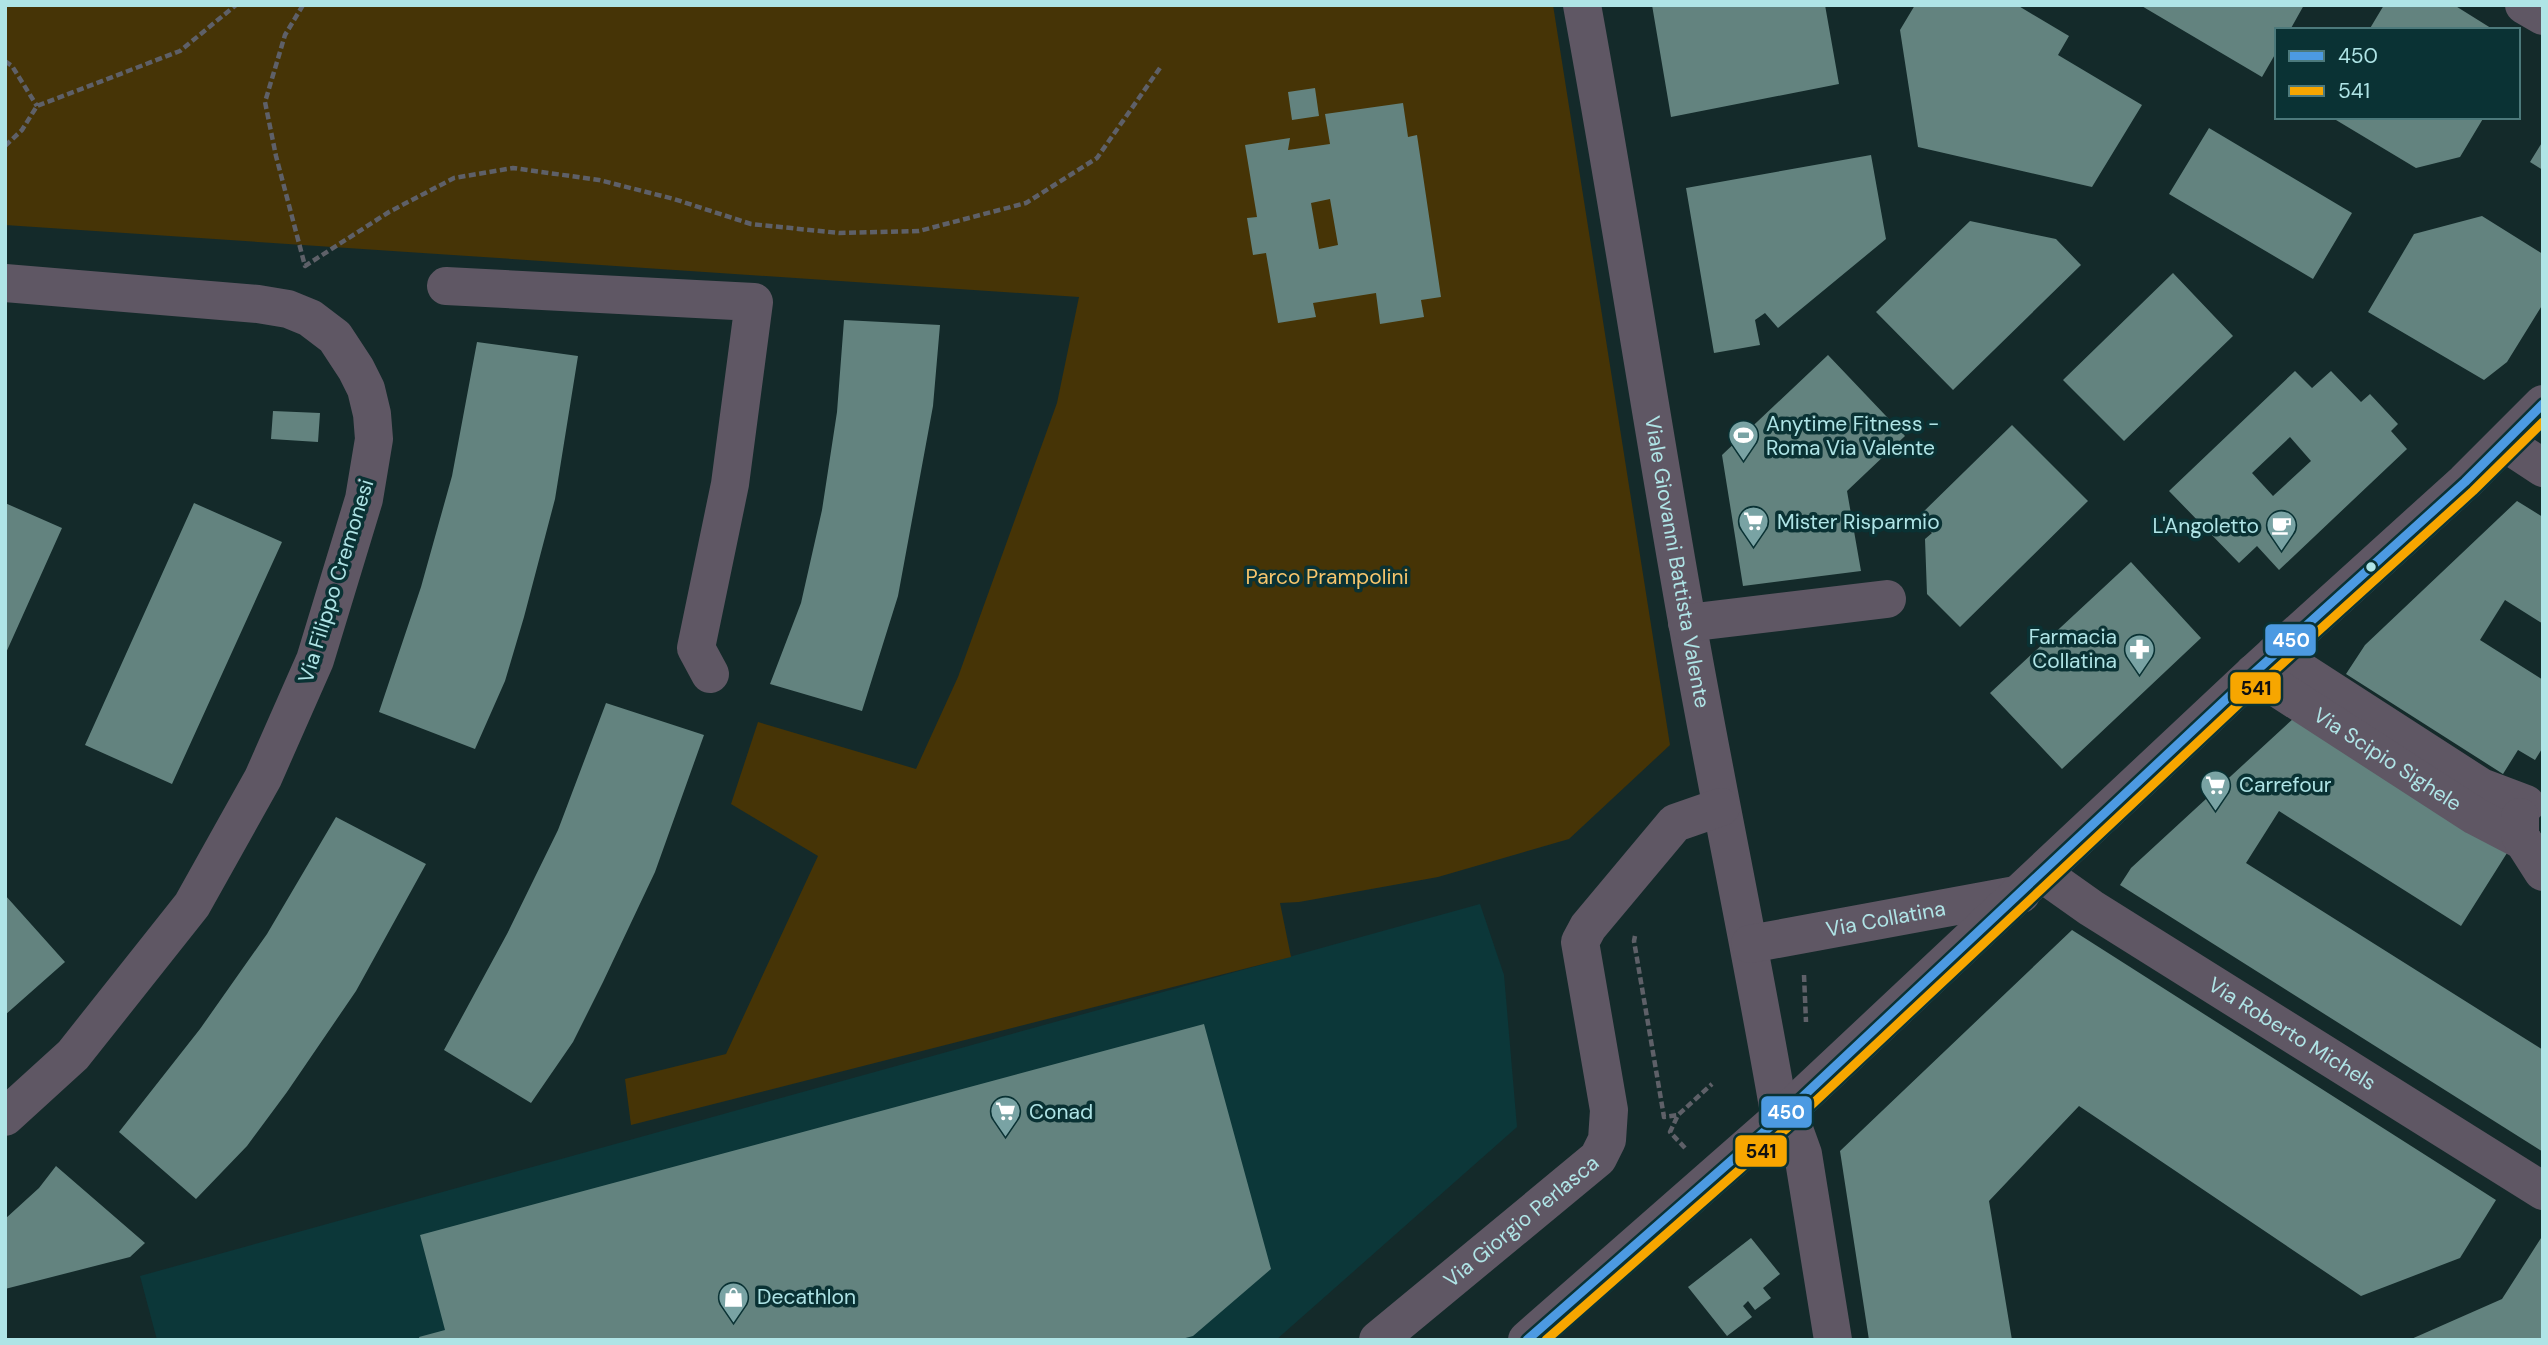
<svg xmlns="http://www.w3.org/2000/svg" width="2548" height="1345" viewBox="0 0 2548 1345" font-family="'DM Sans',sans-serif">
	<rect width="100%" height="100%" fill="#142a2a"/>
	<!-- built -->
	<path fill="#0c3739" d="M1480,904L1504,975L1517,1127L1276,1340H157L140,1276Z"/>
	<!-- green -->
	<path fill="#463406" d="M5,5H1553L1670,745L1569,839L1438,877L1299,902L1280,903L1291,957L631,1125L625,1079L726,1054L818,856L731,804L758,722L916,769L958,677L1057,403L1079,297L5,225Z"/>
	<!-- building -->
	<path fill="#63837f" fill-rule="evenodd" d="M1652,5H1825L1839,84L1671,117Z
		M1915,5H2017L2069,36L2058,55L2142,105L2092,187L1918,147L1900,30Z
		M2140,5H2304L2290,30H2277V51L2262,77Z
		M2384,5H2454L2494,30H2369Z
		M1315,88L1319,116L1292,120L1288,92Z
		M1403,103L1408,137L1417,135L1441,297L1421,300L1424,317L1380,324L1376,293L1313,303L1316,317L1278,323L1266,253L1253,255L1247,218L1257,217L1245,145L1290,138L1288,150L1330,144L1325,114ZM1330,199L1338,245L1319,249L1311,203Z
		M2331,117H2484L2460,157L2416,168Z
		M2209,128L2352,213L2313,279L2169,194Z
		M2543,141V170L2530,162Z
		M1871,155L1886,239L1778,328L1765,313L1755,320L1760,345L1714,353L1686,188Z
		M2482,216L2543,254V304L2507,362L2484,380L2368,312L2414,234Z
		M1970,221L2056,239L2081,265L1953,390L1876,312Z
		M2173,273L2233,336L2124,441L2063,380Z
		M844,320L940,325L933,406L898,596L862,711L770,684L801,603L822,510L837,412Z
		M477,342L578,356L555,499L524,617L505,681L475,749L379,712L421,587L452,476Z
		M1828,355L1905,436L1847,491L1861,571L1743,586L1722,455Z
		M2295,371L2312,388L2331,371L2361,402L2370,394L2398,424L2391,431L2407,449L2279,570L2257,546L2239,563L2169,491ZM2290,437L2311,461L2273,496L2252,473Z
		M273,411L320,413L318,442L271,439Z
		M2012,425L2088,501L1960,627L1927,594L1925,539L1932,533L1917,518Z
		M2517,501L2543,517V624L2505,600L2480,640L2543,680V747L2535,760L2518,750L2503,774L2346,674L2365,645Z
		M5,503L62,528L5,655Z
		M194,503L282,542L172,784L85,745Z
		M2131,562L2201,638L2062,769L1990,693Z
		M606,703L704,735L655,872L603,982L573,1042L531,1103L444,1050L507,934L558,830Z
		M2294,718L2507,853L2461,926L2279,811L2246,863L2543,1050V1152L2120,885L2131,868Z
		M336,817L426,864L356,991L287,1092L247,1146L196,1199L119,1132L200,1029L267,934Z
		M5,895L65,962L5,1015Z
		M2072,930L2496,1200L2460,1258L2361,1296L2079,1106L1989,1201L2012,1340H1869L1840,1151Z
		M1204,1024L1271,1269L1193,1336L1178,1340H420L419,1337L445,1330L420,1235Z
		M56,1166L145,1243L130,1257L5,1289V1219L39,1188Z
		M2543,1235V1340H2409L2502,1299Z
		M1751,1238L1780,1274L1763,1288L1771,1298L1755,1310L1748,1301L1743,1306L1752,1317L1727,1336L1688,1287Z"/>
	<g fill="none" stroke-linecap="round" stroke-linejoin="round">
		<!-- path -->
		<path stroke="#5e6068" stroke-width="4.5" stroke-dasharray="7 3.5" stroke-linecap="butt" d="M303,5L285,35L265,102L276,156L305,266L389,212L454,178L513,168L599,180L674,199L751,224L839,233L919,231L1026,203L1097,158L1162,65
			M5,61L12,66L37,106
			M5,146L22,130L37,106L180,51L236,5
			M1635,936L1634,941L1664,1117L1678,1115
			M1804,975L1806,1022
			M1685,1148L1670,1132L1678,1115L1712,1084"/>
		<!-- minor -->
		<g stroke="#5f5764" stroke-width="38">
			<path id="s1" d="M1582,5C1620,212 1651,420 1688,627C1717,791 1752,954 1780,1118"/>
			<path d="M2524,5L2543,16"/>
			<path d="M5,283L258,304L288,309L310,318L335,337L356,369L366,389L372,414L374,439L364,499L315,660L263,778L192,905L73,1055L5,1117"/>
			<path d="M446,286L754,302L730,484L696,648L710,674"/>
			<path d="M2505,443L2543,468"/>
			<path d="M1687,623L1887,599"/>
			<path d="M2275,654L2481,787L2526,804"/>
			<path id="s2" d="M2254,673L2475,816L2523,841"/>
			<path d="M2520,817V836L2543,872"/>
			<path id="s3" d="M2043,874L2091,908L2543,1191"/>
			<path id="s4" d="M1750,944L2021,894"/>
			<path d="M1780,1118L1794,1129L1803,1154L1833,1340"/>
			<path id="s5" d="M1378,1340L1598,1158L1607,1140L1609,1110L1580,942L1588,927L1675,823L1721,807"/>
			<path d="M1527,1340L1780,1118L2254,673L2465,482L2543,404"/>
		</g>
		<defs>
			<path id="bus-1" d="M1527,1340L1780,1118L2254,673L2465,482L2543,404"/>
			<path id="bus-2" d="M1546,1340L1788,1127L2262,682L2473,491L2543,422"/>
		</defs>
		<!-- bus-1 casing -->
		<use href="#bus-1" stroke="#0a3234" stroke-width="14"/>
		<!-- bus-2 casing -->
		<use href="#bus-2" stroke="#0a3234" stroke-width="14"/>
		<!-- bus-1 -->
		<use href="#bus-1" stroke="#4c9ae2" stroke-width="9"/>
		<!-- bus-2 -->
		<use href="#bus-2" stroke="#f7a600" stroke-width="9"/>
	</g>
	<!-- icons -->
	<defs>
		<symbol id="stadium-pin" viewBox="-11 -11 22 30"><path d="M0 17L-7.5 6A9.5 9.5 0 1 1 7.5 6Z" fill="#79a3a4" stroke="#0a3234"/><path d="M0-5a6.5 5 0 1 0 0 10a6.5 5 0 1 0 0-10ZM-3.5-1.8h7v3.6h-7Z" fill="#fff"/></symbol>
		<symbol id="supermarket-pin" viewBox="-11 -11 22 30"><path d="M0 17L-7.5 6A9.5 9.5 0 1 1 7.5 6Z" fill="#79a3a4" stroke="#0a3234"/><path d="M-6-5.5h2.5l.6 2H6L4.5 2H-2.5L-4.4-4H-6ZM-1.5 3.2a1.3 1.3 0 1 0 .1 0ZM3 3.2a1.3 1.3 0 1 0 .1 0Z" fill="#fff"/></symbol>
		<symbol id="cafe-pin" viewBox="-11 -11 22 30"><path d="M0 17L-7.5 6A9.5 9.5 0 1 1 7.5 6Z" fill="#79a3a4" stroke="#0a3234"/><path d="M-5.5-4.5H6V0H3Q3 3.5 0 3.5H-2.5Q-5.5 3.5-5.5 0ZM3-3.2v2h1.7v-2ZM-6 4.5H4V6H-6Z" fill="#fff"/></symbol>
		<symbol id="pharmacy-pin" viewBox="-11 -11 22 30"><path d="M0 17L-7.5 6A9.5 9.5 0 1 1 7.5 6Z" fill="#79a3a4" stroke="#0a3234"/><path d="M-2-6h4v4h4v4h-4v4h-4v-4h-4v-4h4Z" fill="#fff"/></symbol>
		<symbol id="shop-pin" viewBox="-11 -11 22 30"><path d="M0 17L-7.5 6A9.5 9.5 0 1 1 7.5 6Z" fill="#79a3a4" stroke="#0a3234"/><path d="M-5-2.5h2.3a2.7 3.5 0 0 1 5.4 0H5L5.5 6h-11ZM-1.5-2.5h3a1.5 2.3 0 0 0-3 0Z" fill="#fff"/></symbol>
	</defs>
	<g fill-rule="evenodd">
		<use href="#stadium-pin" x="1726" y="418" width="35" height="47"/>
		<use href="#supermarket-pin" x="1736" y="504" width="35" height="47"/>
		<use href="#cafe-pin" x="2264" y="508" width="35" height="47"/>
		<use href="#pharmacy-pin" x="2122" y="632" width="35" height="47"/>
		<use href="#supermarket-pin" x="2198" y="768" width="35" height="47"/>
		<use href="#supermarket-pin" x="988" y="1094" width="35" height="47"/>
		<use href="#shop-pin" x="716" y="1280" width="35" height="47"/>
	</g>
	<!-- markers -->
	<circle fill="#afe4e6" stroke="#0a3234" stroke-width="2.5" cx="2371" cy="567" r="6"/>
	<g text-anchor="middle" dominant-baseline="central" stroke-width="7" stroke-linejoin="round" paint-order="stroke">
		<!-- poi labels -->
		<g font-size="21" fill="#afe4e6" stroke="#0a3234" text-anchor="start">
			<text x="1766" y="424">Anytime Fitness -<tspan x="1766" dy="24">Roma Via Valente</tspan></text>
			<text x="1777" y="522">Mister Risparmio</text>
			<text x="2259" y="526" text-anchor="end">L'Angoletto</text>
			<text x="2117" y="637" text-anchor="end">Farmacia<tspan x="2117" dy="24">Collatina</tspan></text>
			<text x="2239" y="785">Carrefour</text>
			<text x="1029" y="1112">Conad</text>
			<text x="757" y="1297">Decathlon</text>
		</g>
		<!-- street labels -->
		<g font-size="21" fill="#afe4e6" stroke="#0a3234">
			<text stroke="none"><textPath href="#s1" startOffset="565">Viale Giovanni Battista Valente</textPath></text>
			<text transform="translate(336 581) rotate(-73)">Via Filippo Cremonesi</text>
			<text stroke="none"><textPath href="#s2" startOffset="159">Via Scipio Sighele</textPath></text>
			<text stroke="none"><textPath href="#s4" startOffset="138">Via Collatina</textPath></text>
			<text stroke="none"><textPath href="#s3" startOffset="296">Via Roberto Michels</textPath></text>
			<text stroke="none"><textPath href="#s5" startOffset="186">Via Giorgio Perlasca</textPath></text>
		</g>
		<!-- park labels -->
		<g font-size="21" fill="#f7c56c" stroke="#0a3234">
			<text x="1327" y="577">Parco Prampolini</text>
		</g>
	</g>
	<g stroke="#0a3234" stroke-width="2.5">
		<rect x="2264" y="623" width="53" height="34" rx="7" fill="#4c9ae2"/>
		<rect x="2229" y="671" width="53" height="34" rx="7" fill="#f7a600"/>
		<rect x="1760" y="1095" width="53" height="34" rx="7" fill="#4c9ae2"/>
		<rect x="1734" y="1134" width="54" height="34" rx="7" fill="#f7a600"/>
	</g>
	<g font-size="19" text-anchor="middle" font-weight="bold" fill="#fff">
		<text x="2291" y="647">450</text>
		<text x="1786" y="1119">450</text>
	</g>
	<g font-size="19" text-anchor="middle" font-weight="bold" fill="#111">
		<text x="2256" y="695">541</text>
		<text x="1761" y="1158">541</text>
	</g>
	<!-- border -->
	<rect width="2548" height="1345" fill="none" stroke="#afe4e6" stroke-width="14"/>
	<!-- legend -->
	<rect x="2275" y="28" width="245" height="91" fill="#0a3234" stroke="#4c797b" stroke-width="2"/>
	<rect x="2289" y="51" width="35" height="10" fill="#4c9ae2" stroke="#4c797b" stroke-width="2"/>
	<text x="2338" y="63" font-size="21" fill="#afe4e6">450</text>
	<rect x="2289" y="86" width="35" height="10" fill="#f7a600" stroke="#4c797b" stroke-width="2"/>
	<text x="2338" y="98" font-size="21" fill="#afe4e6">541</text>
</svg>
